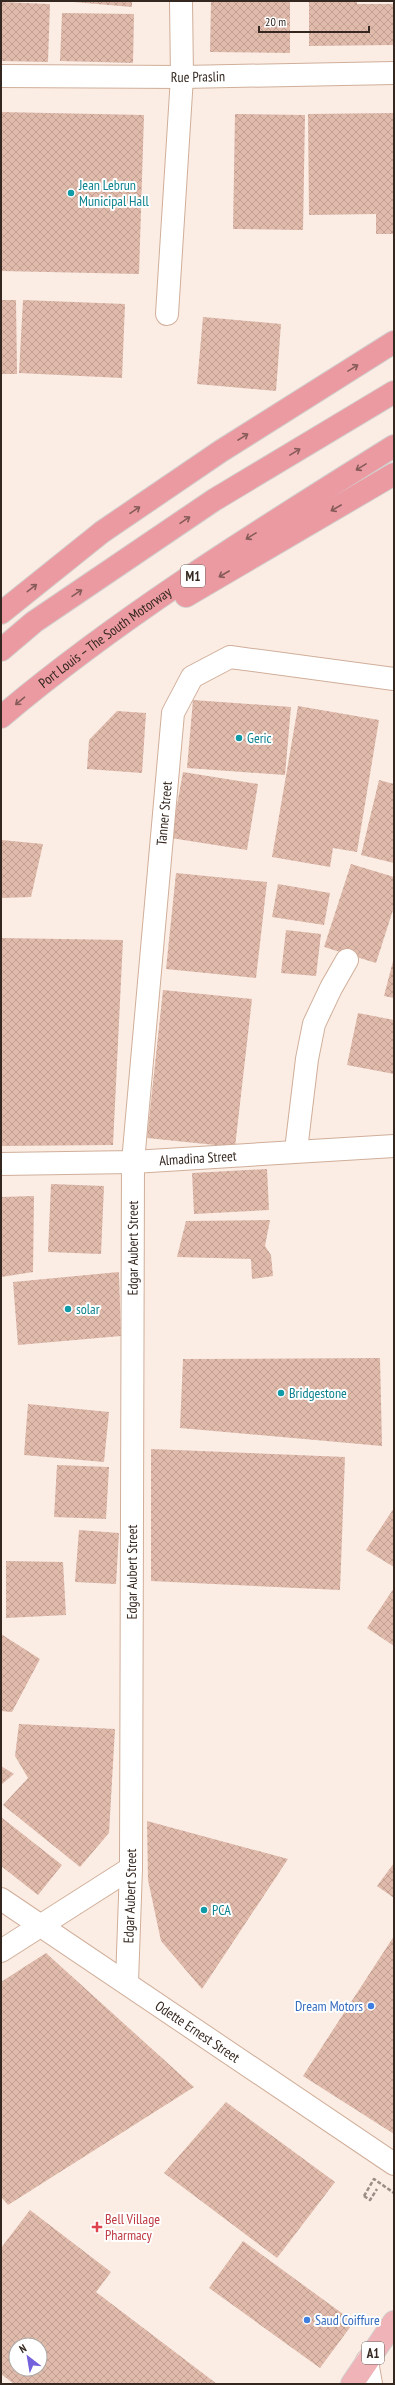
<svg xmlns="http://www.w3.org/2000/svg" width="395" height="2385" viewBox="0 0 395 2385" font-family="'PT Sans Narrow',sans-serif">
	<defs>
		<pattern id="building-cross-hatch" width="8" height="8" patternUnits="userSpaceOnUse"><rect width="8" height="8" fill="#e0baab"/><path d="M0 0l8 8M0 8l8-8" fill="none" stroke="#c1a093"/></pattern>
	</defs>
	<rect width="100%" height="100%" fill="#fbede4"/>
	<!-- building -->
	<path fill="url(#building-cross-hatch)" fill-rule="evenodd" d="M62,1H132V7Z
		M211,1H290V53L210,52Z
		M309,1H357V4H394V45L309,46Z
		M1,2L50,4L48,62L1,61Z
		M62,13L134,14L133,63L60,61Z
		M1,112L144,115L139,274L1,271Z
		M394,113V234H376V214L309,215L308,114Z
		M235,114L305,115L303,230L233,229Z
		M1,300H16L17,374H1Z
		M23,300L125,304L122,378L19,373Z
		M203,317L281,324L276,391L197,384Z
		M193,700L291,707L285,775L187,768Z
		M298,706L379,720L357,852L333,848L330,867L272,857Z
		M117,711L146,713L142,773L87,769L89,740Z
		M183,772L258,784L247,850L171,838Z
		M379,780L394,784V863L361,855Z
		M1,840L43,844L31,897L1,898Z
		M351,864L394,877V907L376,963L324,947Z
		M176,873L267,882L256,978L166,969Z
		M278,884L330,893L324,925L272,917Z
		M286,930L321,934L316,976L281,973Z
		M1,938L123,940L113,1145L1,1146Z
		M393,961H394V998L384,996Z
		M163,990L252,999L235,1147L147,1138Z
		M358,1013L394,1020V1074L347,1065Z
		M267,1169L269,1210L194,1214L192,1173Z
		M51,1184L104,1186L101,1254L48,1252Z
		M34,1196L33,1272L1,1277V1197Z
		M270,1220L265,1246L271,1255L273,1276L252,1279L251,1259L177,1257L186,1221Z
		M119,1272L121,1336L18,1345L13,1282Z
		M380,1358L382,1446L180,1428L183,1359Z
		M28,1404L109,1412L104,1462L24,1455Z
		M151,1449L345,1457L340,1590L151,1581Z
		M57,1465L109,1467L106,1519L54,1517Z
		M394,1508V1567L366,1550Z
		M79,1530L119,1533L116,1584L75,1582Z
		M6,1561L63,1562L66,1615L6,1618Z
		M394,1588V1646L367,1628Z
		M1,1634L40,1659L12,1712L1,1711Z
		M19,1724L115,1729L109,1833L80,1867L3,1805L28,1778L15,1756Z
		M1,1766L14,1774L1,1785Z
		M1,1817L62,1865L38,1895L1,1866Z
		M147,1821L288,1859L202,1989L161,1941L148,1880Z
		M394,1863V1898L377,1886Z
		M394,1936V2134L303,2076Z
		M46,1953L194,2087L8,2205L1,2197V1982Z
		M226,2102L335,2182L277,2258L164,2173Z
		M30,2210L111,2272L96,2292L217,2384H14L1,2374V2248ZM16,2345H40V2369H16Z
		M243,2241L354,2322L320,2368L209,2288Z"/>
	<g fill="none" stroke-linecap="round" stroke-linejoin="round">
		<defs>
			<g id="minor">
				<path id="s1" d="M1,76L182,77L394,73"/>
				<path d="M167,314L182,77L181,1"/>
				<path d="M296,1150L307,1059L314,1024L331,988L347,960"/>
				<path id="s2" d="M1,1164L133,1162L394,1146"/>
				<path id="s3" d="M1,1899L394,2164"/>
				<path d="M1,1951L131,1868"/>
				<path id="s4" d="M127,1982L131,1868L133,1162L173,713L192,677L230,657L394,679"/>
				<path d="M367,2361L371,2384"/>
			</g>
			<path id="primary" d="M352,2384L394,2322"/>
			<g id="trunk">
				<path d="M186,596L394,474"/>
				<path d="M1,613L102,532L221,451L394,342"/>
				<path d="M1,650L34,622L214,500L394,392"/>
				<path id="s5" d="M1,717C122,615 260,530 394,446"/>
			</g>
		</defs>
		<!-- minor casing -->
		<use href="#minor" stroke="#d0ae99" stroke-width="24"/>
		<!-- primary casing -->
		<use href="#primary" stroke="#d2cfce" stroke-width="24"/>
		<!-- trunk casing -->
		<use href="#trunk" stroke="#d2cfce" stroke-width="24"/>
		<!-- path -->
		<path stroke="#9b8d85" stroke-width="2.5" stroke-dasharray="4 2" stroke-linecap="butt" d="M364,2196L370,2200L377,2189"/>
		<!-- minor -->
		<use href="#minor" stroke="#fff" stroke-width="22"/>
		<!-- primary -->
		<use href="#primary" stroke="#efb3b8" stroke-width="22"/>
		<!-- trunk -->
		<use href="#trunk" stroke="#ea9aa0" stroke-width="22"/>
		<!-- path-bridge -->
		<path stroke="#9b8d85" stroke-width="2.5" stroke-dasharray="4 2" stroke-linecap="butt" d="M364,2196L374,2179L394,2193"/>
	</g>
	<!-- one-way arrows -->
	<defs><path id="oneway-shaft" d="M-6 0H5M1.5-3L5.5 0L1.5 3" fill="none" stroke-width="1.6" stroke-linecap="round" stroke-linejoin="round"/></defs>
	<g stroke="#865b59">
		<use href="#oneway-shaft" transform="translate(353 368) rotate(-32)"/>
		<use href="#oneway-shaft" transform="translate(243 437) rotate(-32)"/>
		<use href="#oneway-shaft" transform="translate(295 452) rotate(-31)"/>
		<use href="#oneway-shaft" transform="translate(361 467) rotate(148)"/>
		<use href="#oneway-shaft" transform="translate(336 508) rotate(150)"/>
		<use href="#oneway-shaft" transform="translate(135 510) rotate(-34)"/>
		<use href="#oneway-shaft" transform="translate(185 520) rotate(-34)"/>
		<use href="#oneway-shaft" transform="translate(251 536) rotate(148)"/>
		<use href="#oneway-shaft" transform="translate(224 574) rotate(150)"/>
		<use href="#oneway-shaft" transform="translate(32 588) rotate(-38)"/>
		<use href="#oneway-shaft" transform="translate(77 593) rotate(-34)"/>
		<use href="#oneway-shaft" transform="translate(20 701) rotate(140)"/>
	</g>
	<!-- markers -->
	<g fill="#0f9aa8" stroke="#fff" stroke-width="1.5">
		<circle cx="71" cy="193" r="4"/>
		<circle cx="239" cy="738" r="4"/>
		<circle cx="68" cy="1309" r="4"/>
		<circle cx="281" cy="1393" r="4"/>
		<circle cx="204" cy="1910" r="4"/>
	</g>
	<g fill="#3f7fe0" stroke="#fff" stroke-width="1.5">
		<circle cx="371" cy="2006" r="4"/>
		<circle cx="307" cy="2320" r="4"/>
	</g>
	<path fill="#e0444e" stroke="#fff" stroke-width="1.5" d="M95 2221h4v4h4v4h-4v4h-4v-4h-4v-4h4z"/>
	<g text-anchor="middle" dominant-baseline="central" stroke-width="4" stroke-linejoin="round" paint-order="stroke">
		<!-- shield labels -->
		<g fill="#fff" stroke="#716862" stroke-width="1">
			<rect x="181" y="565" width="24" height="22" rx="3"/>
			<rect x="362" y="2342" width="22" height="22" rx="3"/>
		</g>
		<g font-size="13" font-weight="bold" fill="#34271f">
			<text x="193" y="576">M1</text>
			<text x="373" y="2353">A1</text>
		</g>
		<!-- street labels -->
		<g font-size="14" fill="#34271f" stroke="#fff">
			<text stroke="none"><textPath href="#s1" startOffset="197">Rue Praslin</textPath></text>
			<text stroke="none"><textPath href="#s5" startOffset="131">Port Louis – The South Motorway</textPath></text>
			<text stroke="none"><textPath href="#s4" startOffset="1170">Tanner Street</textPath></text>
			<text stroke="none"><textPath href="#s2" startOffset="197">Almadina Street</textPath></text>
			<text stroke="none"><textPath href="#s4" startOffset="734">Edgar Aubert Street</textPath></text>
			<text stroke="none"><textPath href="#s4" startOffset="410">Edgar Aubert Street</textPath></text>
			<text stroke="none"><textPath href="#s4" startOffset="86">Edgar Aubert Street</textPath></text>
			<text stroke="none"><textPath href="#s3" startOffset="237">Odette Ernest Street</textPath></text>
		</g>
		<!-- culture labels -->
		<g font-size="14" fill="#0d838f" stroke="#fff" text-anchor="start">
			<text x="79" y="185">Jean Lebrun<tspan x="79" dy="16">Municipal Hall</tspan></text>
			<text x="247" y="738">Geric</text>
			<text x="76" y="1309">solar</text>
			<text x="289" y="1393">Bridgestone</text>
			<text x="212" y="1910">PCA</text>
		</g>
		<!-- shop labels -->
		<g font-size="14" fill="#366cbe" stroke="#fff" text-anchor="end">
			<text x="363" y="2006">Dream Motors</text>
			<text x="315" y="2320" text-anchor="start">Saud Coiffure</text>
		</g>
		<!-- health labels -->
		<g font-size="14" fill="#be3a42" stroke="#fff" text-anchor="start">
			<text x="105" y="2219">Bell Village<tspan x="105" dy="16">Pharmacy</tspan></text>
		</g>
	</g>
	<!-- border -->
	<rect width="395" height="2385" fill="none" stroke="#34271f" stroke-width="4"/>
	<!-- north arrow -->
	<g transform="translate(28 2357) rotate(329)"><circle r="19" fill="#ffffff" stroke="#aea9a5"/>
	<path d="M0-3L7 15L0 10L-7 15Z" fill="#7462dc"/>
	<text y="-6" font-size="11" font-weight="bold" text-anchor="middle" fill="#34271f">N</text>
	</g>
	<!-- scale -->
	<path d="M259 26v6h110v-6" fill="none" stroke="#34271f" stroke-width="2"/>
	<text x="265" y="26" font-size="12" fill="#34271f" stroke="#ffffff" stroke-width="3" paint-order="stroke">20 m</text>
</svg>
